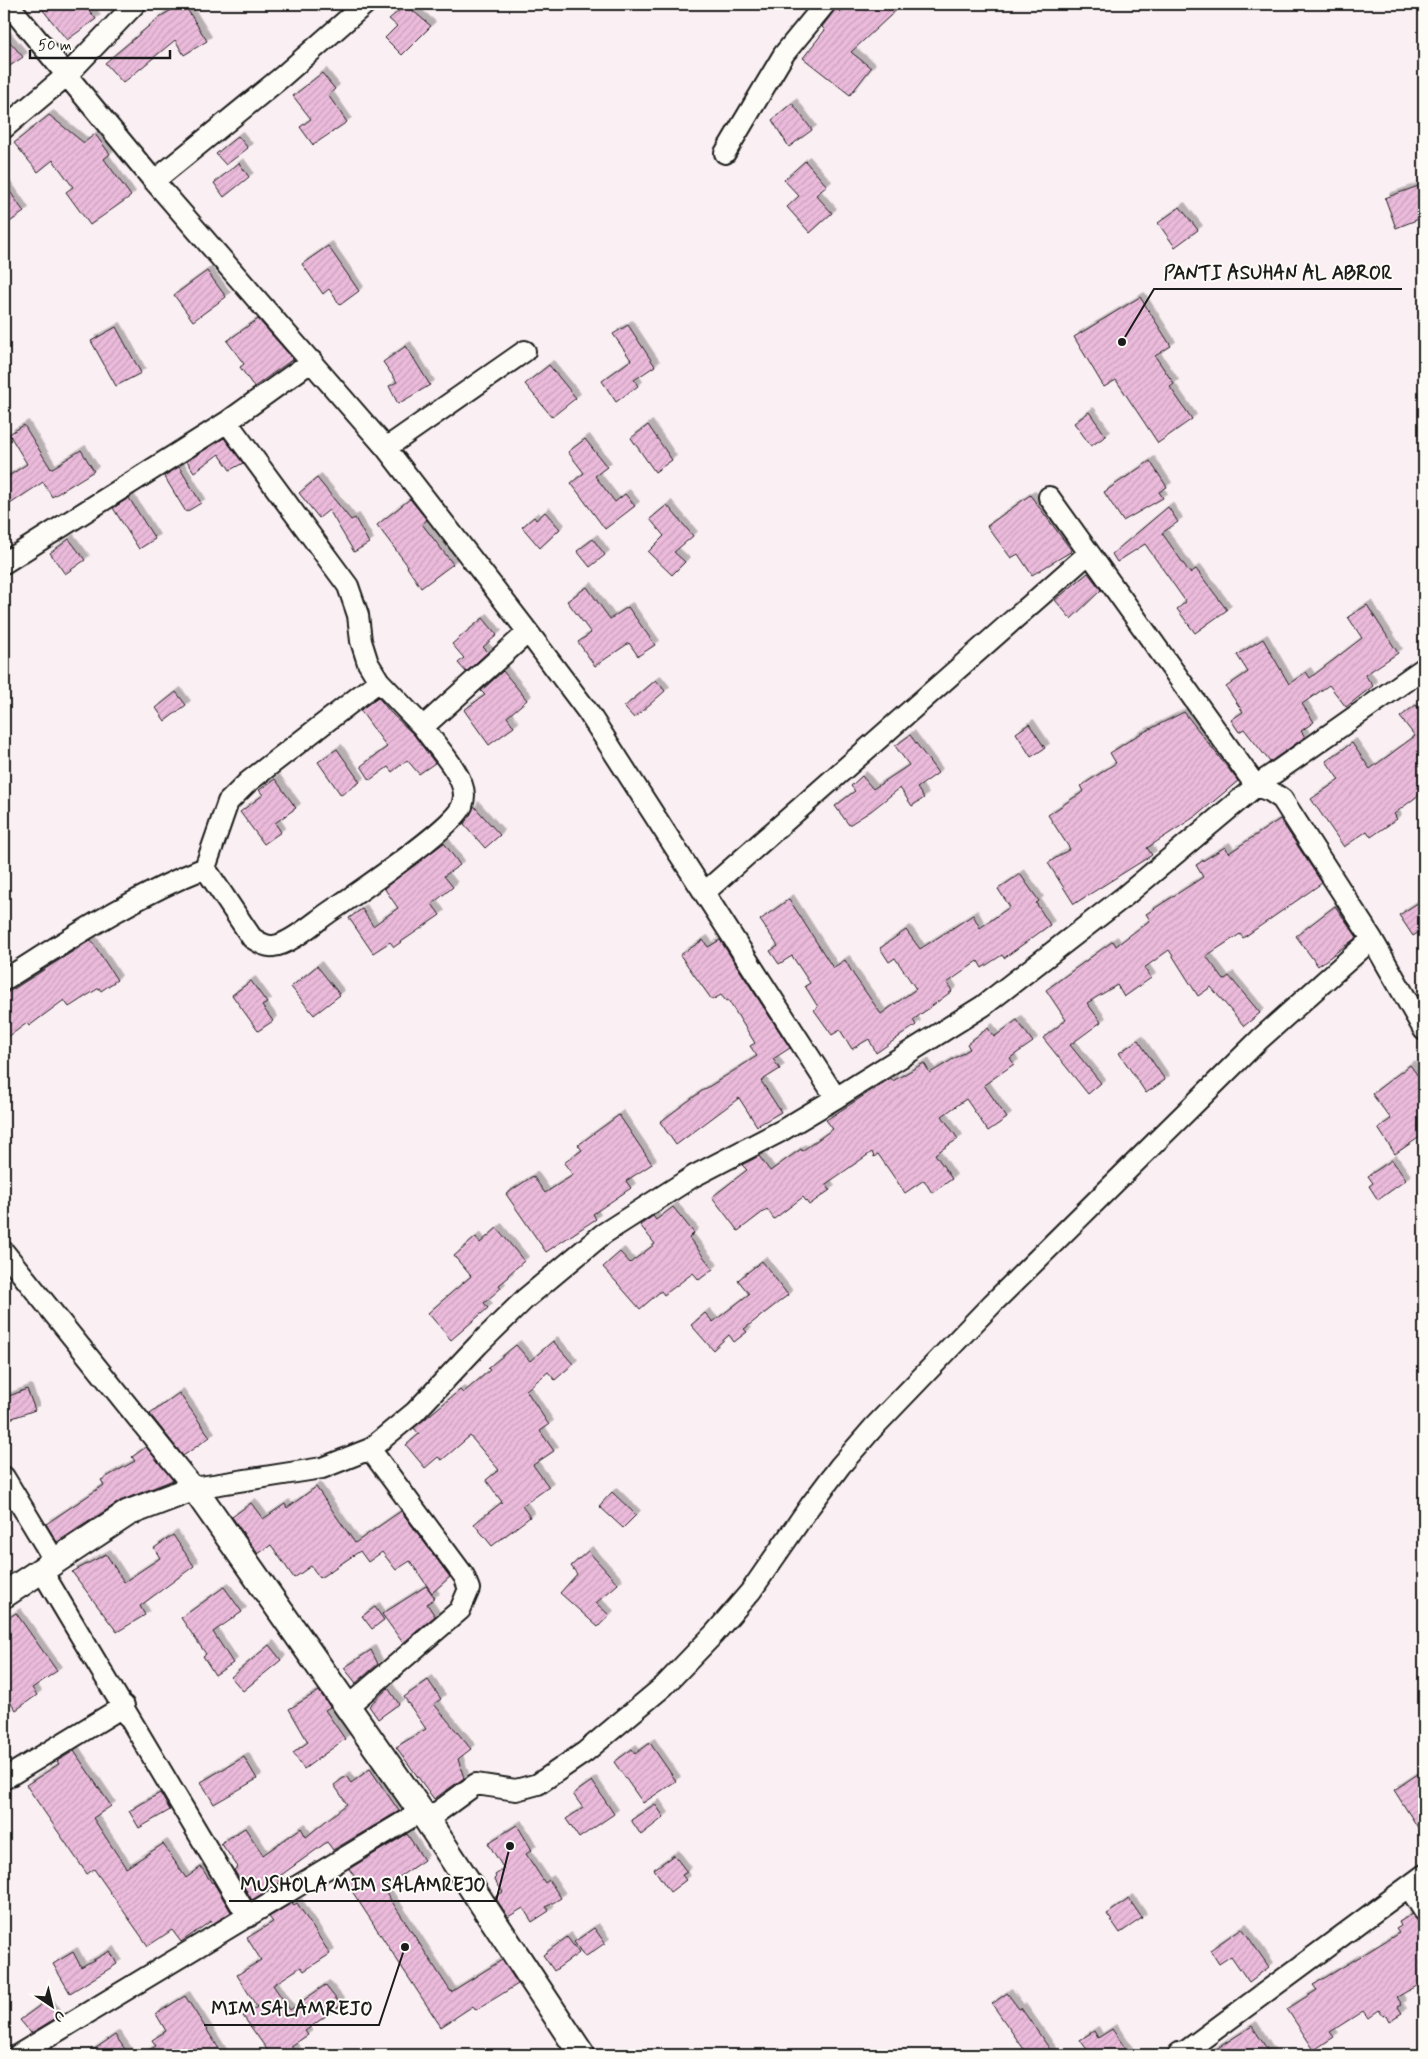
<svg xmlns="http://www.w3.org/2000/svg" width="1428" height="2059" viewBox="0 0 1428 2059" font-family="Mynerve,sans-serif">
	<defs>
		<pattern id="building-hatch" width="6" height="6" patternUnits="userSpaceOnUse" patternTransform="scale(1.25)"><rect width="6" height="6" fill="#ecbbdc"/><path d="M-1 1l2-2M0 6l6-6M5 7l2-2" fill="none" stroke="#caa0bc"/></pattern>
		<filter id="shadow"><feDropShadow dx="4.5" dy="-4.5" stdDeviation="0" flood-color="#0004"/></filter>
	</defs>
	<rect width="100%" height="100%" fill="#faeff2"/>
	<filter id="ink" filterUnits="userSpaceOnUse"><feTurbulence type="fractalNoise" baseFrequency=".02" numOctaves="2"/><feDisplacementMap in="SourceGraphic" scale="10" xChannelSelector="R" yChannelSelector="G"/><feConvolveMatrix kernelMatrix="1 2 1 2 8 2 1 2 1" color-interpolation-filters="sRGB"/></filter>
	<g filter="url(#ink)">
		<!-- building -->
		<path fill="url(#building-hatch)" stroke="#1c1c1c" filter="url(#shadow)" d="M38,4H84L96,19L67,40Z
			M182,4H184L207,41L184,55L175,40L123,83L105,63L161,16Z
			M849,4H903L851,52L871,68L850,95L803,58L825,30L822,27L836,8L840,12Z
			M406,5L431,26L402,55L385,38L397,26L389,19Z
			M4,35L23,57L4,70Z
			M322,73L335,89L328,95L347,122L313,145L300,127L311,119L293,96Z
			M792,103L812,130L789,147L772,120Z
			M49,115L84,143L95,134L110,154L104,159L131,196L90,225L66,192L73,187L53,160L38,172L14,143Z
			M238,136L248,148L226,165L216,154Z
			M805,161L827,186L816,195L832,213L810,233L787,207L799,196L784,180Z
			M239,163L249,177L224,197L214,183Z
			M4,183L24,212L4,226Z
			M1424,184V217L1396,228L1385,198Z
			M1180,207L1198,230L1175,247L1158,223Z
			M328,246L359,291L340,305L329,289L323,294L302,264Z
			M207,271L226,297L193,321L174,295Z
			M1140,297L1171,346L1155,356L1174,384L1170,387L1192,419L1158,443L1116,380L1104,387L1074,337Z
			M258,319L293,359L254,387L240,367L244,364L227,341Z
			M628,325L655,366L634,380L638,386L616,402L602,381L631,360L613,334Z
			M116,327L141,373L116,386L91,341Z
			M406,346L430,385L398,404L389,386L397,382L383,362Z
			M549,365L576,398L552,417L525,384Z
			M1089,412L1106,436L1091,446L1074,423Z
			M24,425L51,469L81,450L94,471L52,497L43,482L4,508V479L27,464L9,434Z
			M648,425L672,460L655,472L631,438Z
			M224,438L243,463L230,470L219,454L194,472L187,461Z
			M585,439L607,467L595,476L615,502L625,494L635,506L605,529L571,483L584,473L568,452Z
			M1150,461L1167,487L1159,492L1163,498L1123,521L1104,492Z
			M179,467L201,503L186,512L164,476Z
			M317,478L351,520L355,518L369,543L354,552L329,510L319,518L299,493Z
			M1030,495L1072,551L1032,575L1018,554L1011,558L987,526Z
			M129,498L155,539L139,549L113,508Z
			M410,499L427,520L422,524L453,564L421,588L407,567L408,566L377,525Z
			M667,505L693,536L674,552L685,562L672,575L648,552L664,536L650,519Z
			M1168,507L1178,522L1162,533L1190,573L1196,569L1227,610L1195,633L1177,609L1186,602L1145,544L1117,562L1112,554Z
			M545,512L560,529L540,548L522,527L534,517L536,520Z
			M69,539L85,560L65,574L50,553Z
			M593,539L605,555L590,567L577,551Z
			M1088,573L1101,590L1071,619L1055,600Z
			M587,587L610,619L628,607L655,645L638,656L629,643L595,666L578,642L591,633L567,601Z
			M1367,605L1398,653L1365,675L1373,686L1346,707L1329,685L1302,704L1314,722L1301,731L1305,737L1270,762L1244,729L1239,732L1231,720L1243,712L1226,687L1248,672L1237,655L1263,639L1289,684L1306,672L1310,678L1362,638L1348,617Z
			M483,618L497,635L483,647L488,652L466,672L458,663L464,658L452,644Z
			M503,671L527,700L507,717L514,727L489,745L464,710L485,695L481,691Z
			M656,680L665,691L634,718L624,707Z
			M176,692L186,705L165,721L156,708Z
			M378,697L390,712L414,735L435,763L419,774L407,760L392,772L388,767L370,780L361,766L387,747L360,710Z
			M1416,705L1424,715V791L1394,814L1397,819L1371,837L1367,831L1344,847L1311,799L1339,780L1326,761L1352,743L1370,769L1415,736L1400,717Z
			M1184,712L1238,781L1196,816L1147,848L1152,855L1074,904L1048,863L1070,849L1048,815L1084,791L1081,786L1116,763L1110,753L1138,735Z
			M1029,724L1045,748L1031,757L1016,733Z
			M910,735L938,773L917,788L924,798L912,806L900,788L871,811L849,825L835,806L855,791L851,786L862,776L873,789L909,765L895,746Z
			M337,749L360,782L341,795L318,762Z
			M275,779L296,808L275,823L281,832L264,844L240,812L263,795L259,790Z
			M474,806L500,835L485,848L464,824Z
			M1280,819L1322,883L1243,938L1240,934L1206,956L1224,980L1229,976L1260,1013L1244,1026L1211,987L1198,996L1169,950L1144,968L1151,978L1124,997L1117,985L1087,1003L1101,1022L1070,1045L1101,1083L1088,1094L1043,1038L1066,1020L1046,990L1113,941L1116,946L1150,920L1146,914L1203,877L1196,865L1225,847L1229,853Z
			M444,843L460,865L444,876L453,887L432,904L440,915L394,947L390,942L373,953L349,918L362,909L373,926L398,908L384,888Z
			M1020,874L1039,901L1036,903L1050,925L1004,958L1002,955L982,968L978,961L947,983L952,991L913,1020L916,1025L876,1053L869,1039L852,1049L840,1030L832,1035L814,1010L818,1007L805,986L810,983L792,956L779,964L770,951L778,946L760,920L789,899L833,968L845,960L853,974L881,1014L916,989L895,958L889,962L880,948L906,930L920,949L973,915L980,928L1010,907L998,889Z
			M1424,899V929L1413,936L1399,915Z
			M1335,906L1357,937L1318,966L1296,936Z
			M91,940L117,980L101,991L99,988L69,1007L64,1000L29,1026L27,1023L4,1040V995Z
			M703,940L708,947L720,940L790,1048L773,1059L780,1069L761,1081L781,1112L757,1126L739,1098L676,1145L660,1122L699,1093L757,1056L750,1046L755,1043L728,1000L726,1001L721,995L712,1000L680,955Z
			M317,966L340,995L314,1015L291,987Z
			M251,981L267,1003L262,1006L273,1021L258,1031L232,995Z
			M1017,1020L1033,1042L1010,1058L1014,1064L984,1085L1007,1118L988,1131L966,1099L942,1116L958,1139L935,1154L952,1179L932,1193L924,1180L905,1193L878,1154L874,1157L872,1152L826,1184L830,1190L809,1205L803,1197L774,1219L767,1209L738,1231L712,1197L747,1170L742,1165L759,1156L770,1171L801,1149L802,1151L833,1129L826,1120L891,1078L893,1081L924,1063L930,1073L970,1049L967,1044L988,1028L994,1037Z
			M1138,1040L1165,1080L1146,1093L1119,1053Z
			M1410,1065L1424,1084V1134L1395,1154L1378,1128L1391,1119L1372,1094Z
			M619,1115L652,1164L626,1181L631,1188L593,1214L596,1219L546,1252L506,1194L533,1176L545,1193L573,1175L564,1163L582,1150L578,1145Z
			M1392,1160L1406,1180L1378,1200L1369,1186L1373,1183L1368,1176Z
			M673,1207L694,1233L689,1238L713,1269L699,1280L693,1273L664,1295L661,1291L640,1309L603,1267L620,1252L630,1263L655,1244L640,1225L653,1216L656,1220Z
			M497,1228L524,1261L508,1275L509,1277L499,1285L501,1288L484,1303L488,1308L451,1340L428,1313L471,1276L454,1256L476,1237L480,1243Z
			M762,1261L788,1295L744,1329L747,1332L734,1342L729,1335L713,1350L691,1325L705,1313L713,1322L749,1294L738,1280Z
			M553,1341L573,1364L555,1380L548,1372L526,1390L549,1425L540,1431L554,1451L533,1465L549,1487L522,1506L530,1517L492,1546L474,1524L502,1502L486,1480L499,1470L470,1436L442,1460L438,1457L425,1468L406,1445L419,1434L414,1428L460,1390L463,1393L490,1370L488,1368L516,1345L530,1361Z
			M27,1389L35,1410L4,1421V1398Z
			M179,1393L210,1437L183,1456L150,1414Z
			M146,1447L173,1480L120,1501L57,1542L46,1524L104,1485L101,1480L135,1461L132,1457Z
			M316,1487L355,1543L401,1511L450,1577L432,1593L410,1561L396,1570L382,1552L368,1562L360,1551L320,1578L311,1566L294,1578L271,1545L258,1554L232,1517L251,1503L263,1519L285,1504L287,1508Z
			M612,1492L636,1515L623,1528L599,1506Z
			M173,1535L194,1566L140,1606L145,1615L117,1632L72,1572L106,1554L124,1582L160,1558L154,1548Z
			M588,1551L618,1584L596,1603L609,1615L598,1627L560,1593L577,1574L571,1566Z
			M426,1586L435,1598L427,1604L435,1616L403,1643L382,1614Z
			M224,1587L242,1612L213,1632L233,1663L215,1675L203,1656L206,1654L181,1618Z
			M375,1607L384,1620L372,1629L362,1616Z
			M16,1613L57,1671L32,1688L37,1695L16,1710L4,1693V1621Z
			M269,1645L281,1660L243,1691L231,1677Z
			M371,1650L378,1664L356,1683L344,1668Z
			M428,1680L441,1699L434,1704L471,1749L458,1759L464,1778L434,1799L396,1747L426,1729L404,1697Z
			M388,1688L399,1704L378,1719L369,1706Z
			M319,1691L330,1707L325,1710L345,1739L304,1769L293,1753L308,1742L289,1709Z
			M650,1743L676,1781L643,1803L614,1762L632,1749L635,1754Z
			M74,1751L111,1806L93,1818L126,1868L163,1844L186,1878L201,1867L212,1883L213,1882L231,1912L213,1924L211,1921L181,1942L172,1930L148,1946L94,1869L87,1874L26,1785L59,1764L57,1761Z
			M244,1757L257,1779L214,1804L201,1782Z
			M370,1769L399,1811L333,1850L327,1842L277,1878L280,1883L252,1900L234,1870L238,1867L221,1843L245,1828L263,1855L301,1828L306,1837L347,1804L334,1785L346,1776L351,1783Z
			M1424,1770V1837L1394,1790Z
			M592,1781L614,1814L579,1838L566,1819L583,1808L573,1794Z
			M160,1793L170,1810L139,1828L129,1811Z
			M655,1804L664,1817L641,1835L631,1820Z
			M517,1825L532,1850L526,1854L545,1883L549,1880L561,1898L546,1907L549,1911L532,1922L523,1908L508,1917L495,1897L503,1892L494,1879L496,1877L495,1875L504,1869L488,1843Z
			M407,1834L424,1860L383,1888L451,1992L502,1960L518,1984L476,2010L473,2006L441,2027L346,1882L355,1877L349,1869Z
			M674,1855L687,1872L682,1875L686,1880L670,1892L654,1869Z
			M1129,1899L1142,1918L1120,1933L1107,1914Z
			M292,1903L294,1905L297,1903L330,1954L304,1971L301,1967L273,1985L290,2010L325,1985L341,2005L305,2031L308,2035L291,2046L298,2055H271L243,2016L257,2007L237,1975L261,1960L247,1938L273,1922L269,1917Z
			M1412,1914L1424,1924V1982L1397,1997L1402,2005L1398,2007L1402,2013L1389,2021L1386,2015L1383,2016L1379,2010L1368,2018L1363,2011L1330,2032L1334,2037L1314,2050L1287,2009L1317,1990L1313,1985L1399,1933L1396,1929L1401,1926L1399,1922Z
			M594,1928L605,1943L585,1957L574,1942Z
			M1242,1928L1269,1967L1249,1982L1231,1956L1219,1964L1210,1950Z
			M567,1937L579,1953L554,1971L543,1955Z
			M110,1951L117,1964L70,1993L53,1964L73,1952L81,1967Z
			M1007,1993L1019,2009L1021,2008L1054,2055H1028L992,2004Z
			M185,1996L223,2055H142L156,2046L152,2040L166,2031L156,2014Z
			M46,2001L58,2017L31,2033L20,2020Z
			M1252,2026L1271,2055H1207Z
			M1112,2029L1130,2055H1091L1080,2040L1094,2031L1098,2038Z
			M115,2035L129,2055H86Z"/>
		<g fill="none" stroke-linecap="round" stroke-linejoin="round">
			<defs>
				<path id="minor" d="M8,4L154,181L386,448L528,632L588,712L836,1098
					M4,128L67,75L135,4
					M725,153L784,54L825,4
					M154,181L283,76L365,4
					M227,422L348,586L358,615L361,641L368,663L379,681L423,727
					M386,448L525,351
					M1049,497L1256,786L1270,791L1282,799L1372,939L1424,1030
					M4,563L227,422L312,361
					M205,868L228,802L248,782L379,681
					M705,892L1089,553
					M4,980C68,940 134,896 205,868L252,938C259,942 265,947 273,946C289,945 315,922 328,913C353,896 453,828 462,806C463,803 464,798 464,795C464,774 434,744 423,727L528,632
					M4,1252L194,1488L322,1468L370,1449L415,1412L478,1345L525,1299L603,1234L694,1176L781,1131L836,1098L983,1006L1125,896L1256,786L1424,668
					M4,1477L56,1563
					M42,1571L248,1917
					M347,1707L460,1610L469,1589L464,1576L370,1449
					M4,1779L124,1706
					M427,1820L476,1784L516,1790L538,1784L585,1752L664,1686L714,1634L751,1591L810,1506L840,1466L873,1428L993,1303L1260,1039L1372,939
					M1409,1887L1424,1911
					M1182,2054L1424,1875
					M18,2055L420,1812"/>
				<path id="tertiary" d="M4,1595L128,1513L194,1488L427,1820L582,2055
					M1181,2055H1183"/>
			</defs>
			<!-- minor casing -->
			<use href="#minor" stroke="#1c1c1c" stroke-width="24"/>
			<!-- tertiary casing -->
			<use href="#tertiary" stroke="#1c1c1c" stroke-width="29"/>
			<!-- minor -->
			<use href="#minor" stroke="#fdfcf7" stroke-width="20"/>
			<!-- tertiary -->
			<use href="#tertiary" stroke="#fdfcf7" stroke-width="25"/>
		</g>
	</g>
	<!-- callouts -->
	<path fill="none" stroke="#1c1c1c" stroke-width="2" d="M1122 342L1154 289H1402M510 1846L496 1901H229M405 1947L379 2025H204"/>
	<g fill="#1c1c1c" stroke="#fdfcf7" stroke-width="2">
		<circle cx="1122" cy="342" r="5"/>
		<circle cx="510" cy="1846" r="5"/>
		<circle cx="405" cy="1947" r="5"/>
	</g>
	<g font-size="19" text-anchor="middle" font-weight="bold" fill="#1c1c1c" stroke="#fdfcf7" stroke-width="4" stroke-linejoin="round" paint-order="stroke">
		<text x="1278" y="279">PANTI ASUHAN AL ABROR</text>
		<text x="363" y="1891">MUSHOLA MIM SALAMREJO</text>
		<text x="292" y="2015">MIM SALAMREJO</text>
	</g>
	<!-- margin -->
	<rect width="1428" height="2059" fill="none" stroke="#fdfcf7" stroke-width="20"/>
	<rect x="10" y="10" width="1408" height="2039" fill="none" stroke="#1c1c1c" stroke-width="2" filter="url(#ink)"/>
	<!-- north arrow -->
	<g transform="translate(52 2006) rotate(145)" stroke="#fdfcf7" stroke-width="4" paint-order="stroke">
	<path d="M0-4L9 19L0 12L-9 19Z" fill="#1c1c1c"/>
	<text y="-8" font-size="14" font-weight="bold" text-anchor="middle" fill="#1c1c1c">U</text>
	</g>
	<!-- scale -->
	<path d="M30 50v8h140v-8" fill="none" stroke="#1c1c1c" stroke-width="2.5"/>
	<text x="38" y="50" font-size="15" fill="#1c1c1c" stroke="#fdfcf7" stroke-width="4" paint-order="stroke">50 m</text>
</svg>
